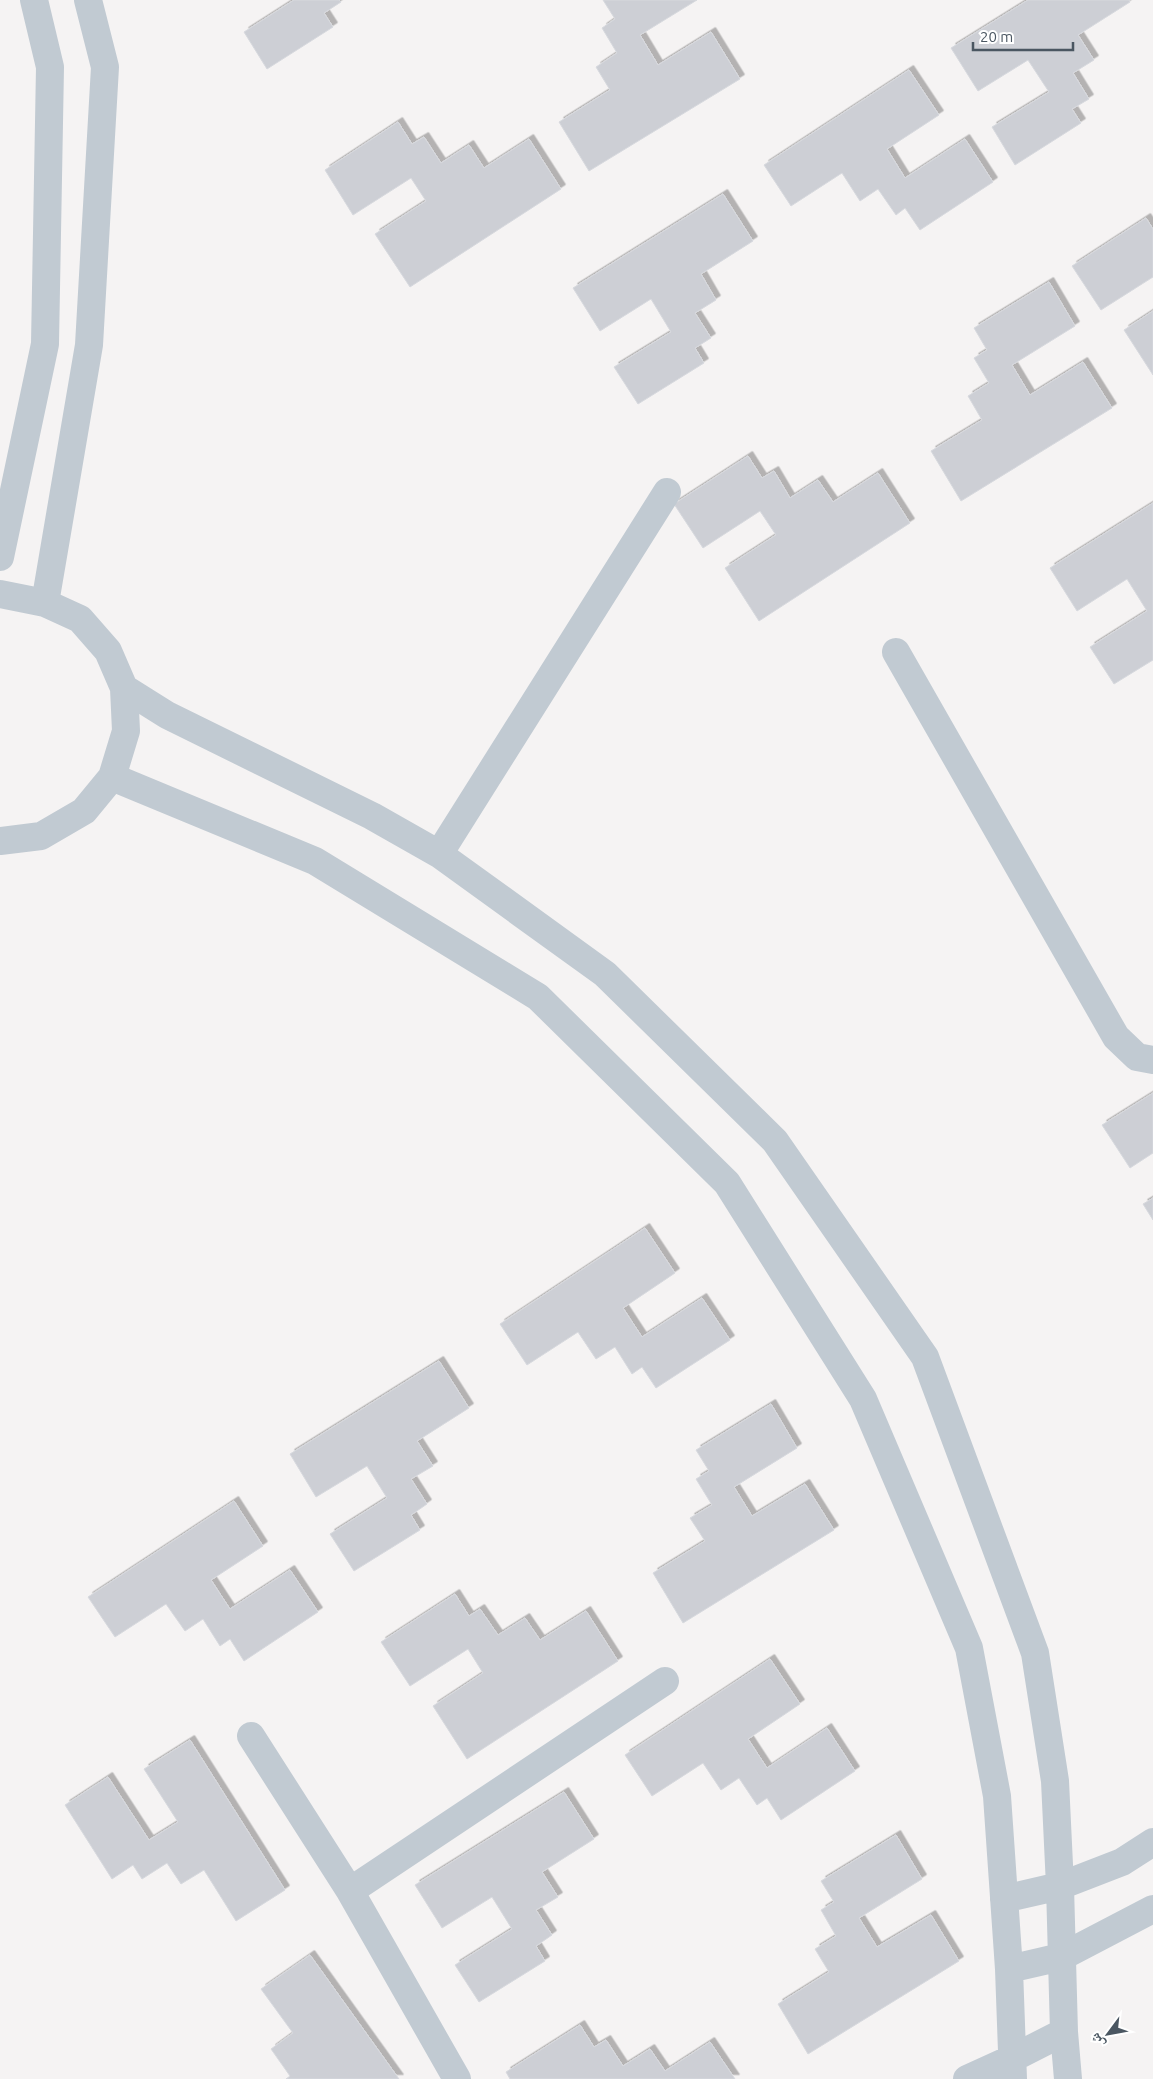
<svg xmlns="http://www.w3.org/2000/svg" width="1153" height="2079" viewBox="0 0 1153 2079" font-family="Ubuntu,'Noto Naskh Arabic',sans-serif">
	<defs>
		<filter id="shadow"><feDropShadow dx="4.5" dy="-4.5" stdDeviation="0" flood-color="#0004"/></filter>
	</defs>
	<rect width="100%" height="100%" fill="#f5f3f3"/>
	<!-- building -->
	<path fill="#cdcfd5" stroke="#d7d9de" filter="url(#shadow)" d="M294,0H339L341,2L324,13L333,27L267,69L244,32Z
		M603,0H697L640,35L658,65L711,32L740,79L589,171L559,122L610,90L596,67L617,53L602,28L615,19Z
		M1028,0H1129L1130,2L1078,35L1094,60L1073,73L1089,99L1072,109L1081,123L1015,165L992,127L1049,92L1028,60L978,91L951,48Z
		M909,70L939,115L887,149L905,178L965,139L993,182L920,230L905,208L896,215L878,189L860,201L842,173L791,206L764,165Z
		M398,122L412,144L424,137L441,163L469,145L484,168L529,139L561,189L410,287L375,234L426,201L411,178L353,215L325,170Z
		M723,194L753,241L701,274L716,300L695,313L711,338L695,348L704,363L638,404L614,367L671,332L651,299L600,331L573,288Z
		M1146,218L1153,229V277L1101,310L1072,266Z
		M1049,282L1075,326L1012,365L1030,395L1083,362L1112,408L961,501L931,451L982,420L968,396L989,383L974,358L987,350L974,328Z
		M1153,311V375L1124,330Z
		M748,456L762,478L774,471L790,498L818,480L833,502L878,473L910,523L759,621L725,568L776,535L760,511L703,548L674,504Z
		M1153,503V660L1114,684L1090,647L1147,611L1127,579L1077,611L1050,568Z
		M1153,1093V1153L1130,1168L1102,1125Z
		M1153,1198V1220L1143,1204Z
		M645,1228L675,1273L623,1308L642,1337L702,1298L730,1340L656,1388L642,1367L632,1374L615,1347L596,1359L578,1332L527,1365L500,1324Z
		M439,1361L469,1408L417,1441L433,1466L411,1479L427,1504L411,1515L420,1530L354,1571L330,1534L387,1498L367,1466L316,1497L290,1454Z
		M771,1404L797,1448L734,1487L752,1516L805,1484L834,1530L683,1623L653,1573L705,1541L690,1518L712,1505L696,1479L709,1471L696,1450Z
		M234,1501L263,1546L211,1580L230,1609L290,1570L318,1612L244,1661L230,1639L220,1646L203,1619L185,1631L166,1604L115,1637L88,1597Z
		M455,1594L469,1616L480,1609L498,1635L525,1618L540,1640L586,1611L618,1661L467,1759L433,1706L483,1673L468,1649L410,1686L381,1642Z
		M770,1659L800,1704L748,1739L767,1768L827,1728L855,1771L781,1820L767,1798L757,1805L739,1778L721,1790L703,1763L652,1796L625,1755Z
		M190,1740L285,1890L236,1921L204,1870L181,1884L167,1863L142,1879L133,1865L112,1879L65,1805L108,1777L149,1840L178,1822L144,1769Z
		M564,1792L594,1839L542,1872L558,1897L536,1910L552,1935L536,1946L545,1961L479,2002L455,1965L512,1929L492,1897L442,1928L415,1885Z
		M896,1835L922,1879L859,1918L877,1947L931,1915L959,1961L808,2054L778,2004L829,1972L815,1949L836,1936L821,1910L834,1902L821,1881Z
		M310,1955L399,2079H286L290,2076L271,2049L293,2033L261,1989Z
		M580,2025L594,2047L606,2040L623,2066L650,2049L665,2071L710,2042L735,2079H510L506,2072Z"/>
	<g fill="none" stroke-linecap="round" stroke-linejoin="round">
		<!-- street -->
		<path stroke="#c1cad2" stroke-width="28" d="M0,557L45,344L50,67L34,0
			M0,594L45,603L80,619L108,651L124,688L126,731L112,777L84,811L41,836L0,841
			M45,603L89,345L105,67L88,0
			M896,652L1116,1037L1137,1057L1153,1060
			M124,688L167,715L372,816L439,854L605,974L775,1141L925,1357L1035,1653L1055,1781L1060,1886L1064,2032L1068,2079
			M112,777L315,861L538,997L727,1183L863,1399L969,1648L997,1796L1009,1969L1013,2079
			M439,854L667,492
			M251,1736L350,1891L457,2079
			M350,1891L665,1681
			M1004,1899L1060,1886L1122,1862L1153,1842
			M1009,1969L1061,1957L1153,1909
			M967,2079L1011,2059L1064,2032"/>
	</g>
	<!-- north arrow -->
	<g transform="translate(1108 2034) rotate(238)" stroke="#ffffff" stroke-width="4" paint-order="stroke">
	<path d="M0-4L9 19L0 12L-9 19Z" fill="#4a5661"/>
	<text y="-8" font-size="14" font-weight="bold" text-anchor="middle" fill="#4a5661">ش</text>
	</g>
	<!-- scale -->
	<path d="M973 42v8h100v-8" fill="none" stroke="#4a5661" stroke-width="2.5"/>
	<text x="980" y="42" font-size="15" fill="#4a5661" stroke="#ffffff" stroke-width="4" paint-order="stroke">20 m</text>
</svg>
